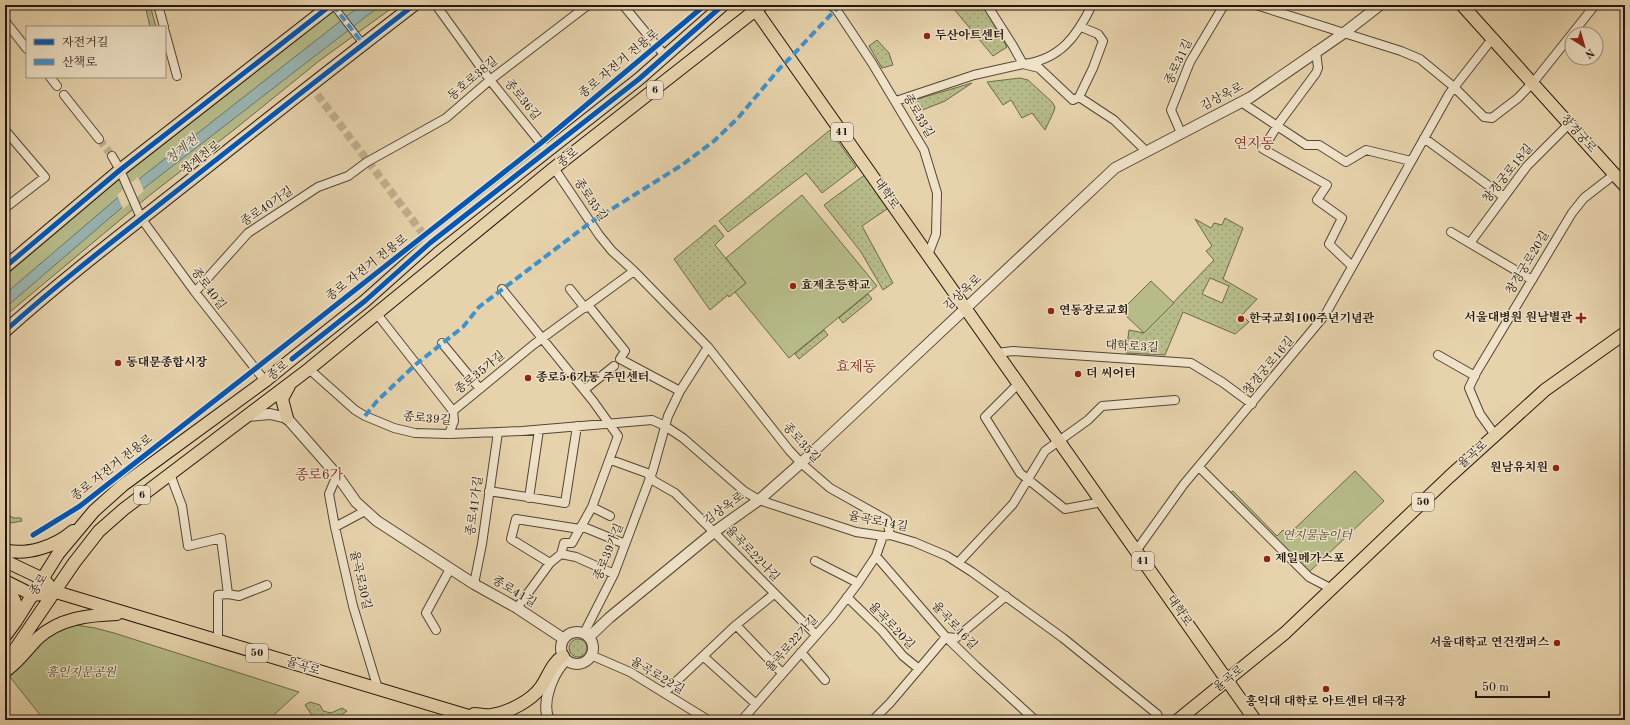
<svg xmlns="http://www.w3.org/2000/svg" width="1630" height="725" viewBox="0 0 1630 725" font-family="'Old Standard TT','Noto Serif KR',serif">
	<defs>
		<pattern id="grass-dots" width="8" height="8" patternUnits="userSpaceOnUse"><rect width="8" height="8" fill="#b6bb88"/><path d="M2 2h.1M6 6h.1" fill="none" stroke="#9ca074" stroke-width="1.8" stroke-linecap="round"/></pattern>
	</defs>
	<rect width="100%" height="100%" fill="#e6d2ab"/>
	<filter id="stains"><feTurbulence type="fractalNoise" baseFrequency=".005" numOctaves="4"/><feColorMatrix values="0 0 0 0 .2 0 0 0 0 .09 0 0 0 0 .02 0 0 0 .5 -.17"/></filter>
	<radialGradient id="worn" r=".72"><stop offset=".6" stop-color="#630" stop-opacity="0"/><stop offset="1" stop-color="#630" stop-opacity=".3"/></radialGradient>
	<!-- grass -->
	<path fill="url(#grass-dots)" stroke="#6d694b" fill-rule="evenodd" d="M145,5H150L156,27H150Z
		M954,5H981L983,6L1007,47L993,56L953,8L955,6Z
		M877,40L889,53L893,65L882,68L869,46Z
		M1020,78L1028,80L1052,102L1055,107L1054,111L1045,130L1032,113L1022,118L1011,100L1003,105L987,82Z
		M972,83L945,101L915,113L912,112L909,102L911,101Z
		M830,130L856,167L822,193L806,173L728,232L719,221Z
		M866,174L890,207L862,226L893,283L883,290L861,252L824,205Z
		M1225,218L1243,228L1223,279L1257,299L1242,315L1249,322L1235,334L1183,312L1165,355L1126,353L1129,330L1144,333L1214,260L1206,251L1212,246L1195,219L1211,228L1214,223L1222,225ZM1210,278L1229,286L1222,303L1202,294Z
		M715,225L724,236L715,245L746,283L729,297L728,295L710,310L674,259Z
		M868,294L872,299L843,323L839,318Z
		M824,330L828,335L799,359L795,354Z
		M5,514L14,518H21L22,521L5,524Z
		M569 648a9 9 0 1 1 18 0a9 9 0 1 1-18 0Z
		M310,702L320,705L323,711L331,713L342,708L347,711L334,720H315L305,705Z"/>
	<!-- park -->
	<path fill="#b6bb88" stroke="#6d694b" d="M341,5H396L319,61L235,129L150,195L5,316V276L117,181Z
		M802,195L877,286L789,358L735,292L746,283L726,258Z
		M1151,281L1174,303L1144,333L1121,311Z
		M1355,471L1384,501L1308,573L1230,493L1233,491L1277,536L1283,530L1288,535Z
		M76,625L95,628L114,633L299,692L268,720H44L10,677L47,635L66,626Z"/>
	<!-- water -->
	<path fill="#99b5b2" stroke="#6a7670" d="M361,5H381L148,185L5,308V294L143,176Z"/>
	<!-- pier -->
	<path fill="#e6d2ab" d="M138,177L144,191L123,209L117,195Z"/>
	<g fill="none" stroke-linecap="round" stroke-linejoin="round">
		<!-- minor-tunnel -->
		<path stroke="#bfad8c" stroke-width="8" stroke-dasharray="8 4" stroke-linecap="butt" d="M310,85L430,243
			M99,139L112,156"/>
		<defs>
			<path id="pedestrian" d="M333,5L363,44"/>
			<path id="minor" d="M158,5L164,27
				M436,5L490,80L547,151
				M623,5L666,57
				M830,5L836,9L872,63L924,150L937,193L936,234L928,255
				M987,5L1013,46L1023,64C1060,60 1077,36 1092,5
				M1256,5L1401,51L1420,59L1454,87L1484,117L1492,118L1518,98L1536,79L1595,5
				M5,21L27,49
				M1081,27L1098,34L1103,41L1093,68L1079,97L1114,120L1146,151
				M165,32L177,76
				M1316,51L1318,68L1316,73L1279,123L1263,149L1327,185L1317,200L1342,218L1329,244L1352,266
				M50,77L57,86
				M64,95L99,139
				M896,101L974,75L1023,64L1039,68L1073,100L1079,97
				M1241,102L1306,145H1319L1346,162L1366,150L1411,161
				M5,130L45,177L5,208
				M1181,133L1171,110L1190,62L1224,5
				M1424,138L1504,197
				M112,156L120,170L141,218L195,292L265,381
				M554,168L599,235L612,251L634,271L708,347L789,450L801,463L830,488L887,520L890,535
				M1451,232L1532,280
				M1470,243L1527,166L1569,124
				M502,289L593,401L618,436L592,507L572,543H564L561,554
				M570,289L585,308
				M195,292L248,233L318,187L348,176L367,162L446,118L490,80L588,5
				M588,305L625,351L620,359L680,391
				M377,314L453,411
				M442,343L480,389
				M997,353L1013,351L1191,363L1222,382L1252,404
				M1438,355L1475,376
				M309,369L355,410L365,416L394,428L415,433L449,434L522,431L652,420L665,426L683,438L744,491L759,500L856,532L883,536L890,535L914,542L947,556L972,572L1063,638L1157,714L1160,720
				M1018,384L985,417L1020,473L1065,509L1102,502
				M584,390L614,366
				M449,434L454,421L453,411L533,345L634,271
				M1495,435L1480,414L1469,388L1476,373L1572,213L1584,198L1615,174
				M611,460L647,473L654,481L675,493L816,635
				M1199,467L1309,577L1332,589
				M170,474L182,506L188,546L221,538L228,594L218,595V641
				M337,475L329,494L335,527L353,606L378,689
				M489,491L565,503L577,426
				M529,498L539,430
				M592,507L610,516
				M581,526L625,544
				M335,527L365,511
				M1136,551L1184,484L1325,315L1449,94L1492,39
				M876,556L946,637L976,666L1035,720
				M815,561L858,583
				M550,563L511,539L516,519L580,529
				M958,563L1013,504L1045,451L1088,420L1102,406L1175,400
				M474,584L482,544L498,432
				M228,594L239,596L267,585
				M847,597L882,631L903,656L919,669
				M517,608L550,563L561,554L576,557L614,574
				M736,625L782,673
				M436,630L426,613L450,569
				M584,633L614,574L653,470L668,416L680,391L708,347
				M801,652L825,680
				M593,656L630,672L708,720
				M703,656L756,704
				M664,693L736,625L774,594
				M742,720L833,616L858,583L876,556L883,536
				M873,720L890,703L946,637L956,638L1006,596"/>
			<path id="tertiary" d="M247,416L270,414L287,418L337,475L356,502L377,521L474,584L517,608L564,639
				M561 648a16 16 0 1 1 32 0a16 16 0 1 1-32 0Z
				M589,637L609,618L714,532L759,500L801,463L1115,168L1251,97L1344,33L1380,5
				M549,720C541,703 552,676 563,663"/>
			<path id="primary" d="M752,5L1255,720
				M1462,5L1625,186
				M5,267L120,170L331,5
				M5,331C53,288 104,248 155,208C241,140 327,72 414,5
				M287,418L282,399L289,386
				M5,550C27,556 56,546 73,531
				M5,561L43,579L48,584
				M5,581L33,595L56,592L482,720
				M5,589C17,598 18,608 14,621
				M5,636L16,621L58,554L94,511L123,485L265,381L292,359L365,301L430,243L639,79L723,5
				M5,664L74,563L99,531L124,509L309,369L554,168L762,5
				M8,669C20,660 28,648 38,638C60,618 89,615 117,614
				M474,714C480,714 487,716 492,715C509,712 531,701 541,687C548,677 552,663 563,656
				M1178,720L1285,633L1449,477L1545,390L1625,333"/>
		</defs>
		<!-- pedestrian casing -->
		<use href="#pedestrian" stroke="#544635" stroke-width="8"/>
		<!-- minor casing -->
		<use href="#minor" stroke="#544635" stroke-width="10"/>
		<!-- tertiary casing -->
		<use href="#tertiary" stroke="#544635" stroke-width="12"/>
		<!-- primary casing -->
		<use href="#primary" stroke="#24170e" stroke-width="14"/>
		<!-- pedestrian -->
		<use href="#pedestrian" stroke="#efe2c8" stroke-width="6"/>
		<!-- minor -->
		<use href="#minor" stroke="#efe2c8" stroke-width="8"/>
		<!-- tertiary -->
		<use href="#tertiary" stroke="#efe2c8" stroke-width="10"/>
		<!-- primary -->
		<use href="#primary" stroke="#e6d2ab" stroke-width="12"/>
		<!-- quiet -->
		<path stroke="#3b93d2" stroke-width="4" stroke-dasharray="8 4" stroke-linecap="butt" d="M333,5L363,44
			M365,416L377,401L415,365L463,327L479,307L591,222L682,165L714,141L738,118L780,68L790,58L840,5"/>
		<defs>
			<path id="cycleway" d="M5,267L120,170L331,5
				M5,331C53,288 104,248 155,208C241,140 327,72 414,5
				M292,359L365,301L430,243L639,79L723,5
				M33,535L80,506L255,369L541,143L705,5"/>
		</defs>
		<!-- cycleway casing -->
		<use href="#cycleway" stroke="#efe2c8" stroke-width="8"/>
		<!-- cycleway -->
		<use href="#cycleway" stroke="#0057b8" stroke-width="5"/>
	</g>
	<!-- markers -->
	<g fill="#8f2418" stroke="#efe2c8" stroke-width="1.5">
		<circle cx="927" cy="36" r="4"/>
		<circle cx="793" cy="286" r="4"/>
		<circle cx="1051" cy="311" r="4"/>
		<path d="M1579 312h4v4h4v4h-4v4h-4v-4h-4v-4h4z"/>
		<circle cx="1241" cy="319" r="4"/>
		<circle cx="118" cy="363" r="4"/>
		<circle cx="1078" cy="374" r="4"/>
		<circle cx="528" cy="378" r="4"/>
		<circle cx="1556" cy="468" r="4"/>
		<circle cx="1267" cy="559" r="4"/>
		<circle cx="1557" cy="643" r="4"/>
		<circle cx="1326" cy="689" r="4"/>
	</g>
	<g text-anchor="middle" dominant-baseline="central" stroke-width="3" stroke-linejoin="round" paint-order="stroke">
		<!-- shield labels -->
		<g fill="#efe2c8" stroke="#615446" stroke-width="1">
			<rect x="647" y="81" width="16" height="18" rx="3"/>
			<rect x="831" y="123" width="22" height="18" rx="3"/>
			<rect x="134" y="486" width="16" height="18" rx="3"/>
			<rect x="1412" y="493" width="22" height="18" rx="3"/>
			<rect x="1132" y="552" width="22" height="18" rx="3"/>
			<rect x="246" y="644" width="22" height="18" rx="3"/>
		</g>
		<g font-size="11" font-weight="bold" fill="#24170e">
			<text x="655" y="90">6</text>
			<text x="842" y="132">41</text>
			<text x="142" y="495">6</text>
			<text x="1423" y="502">50</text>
			<text x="1143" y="561">41</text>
			<text x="257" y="653">50</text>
		</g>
		<!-- poi labels -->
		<g font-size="12" font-weight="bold" fill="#24170e" stroke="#efe2c8" text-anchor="start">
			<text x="935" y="36">두산아트센터</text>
			<text x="801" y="286">효제초등학교</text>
			<text x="1059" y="311">연동장로교회</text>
			<text x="1572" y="318" text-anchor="end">서울대병원 원남별관</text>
			<text x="1249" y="319">한국교회100주년기념관</text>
			<text x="126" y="363">동대문종합시장</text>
			<text x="1086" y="374">더 씨어터</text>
			<text x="536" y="378">종로5·6가동 주민센터</text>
			<text x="1548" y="468" text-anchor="end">원남유치원</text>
			<text x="1275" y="559">제일메가스포</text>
			<text x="1549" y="643" text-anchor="end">서울대학교 연건캠퍼스</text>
			<text x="1326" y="702" text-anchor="middle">홍익대 대학로 아트센터 대극장</text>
		</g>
		<!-- street labels -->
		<g font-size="12" fill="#24170e" stroke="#efe2c8">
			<text transform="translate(1179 62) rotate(-65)">종로31길</text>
			<text transform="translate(619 64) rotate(-40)">종로 자전거 전용로</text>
			<text transform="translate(473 79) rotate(-40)">동호로38길</text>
			<text transform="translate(1222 97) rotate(-28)">김상옥로</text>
			<text transform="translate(522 100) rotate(51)">종로36길</text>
			<text transform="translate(918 116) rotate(60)">종로33길</text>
			<text transform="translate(1578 134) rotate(48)">창경궁로</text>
			<text transform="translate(201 158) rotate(-38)">청계천로</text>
			<text transform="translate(568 158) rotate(-38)">종로</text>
			<text transform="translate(1508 174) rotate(-51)">창경궁로18길</text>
			<text transform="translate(886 194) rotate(55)">대학로</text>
			<text transform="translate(590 200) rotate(56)">종로35길</text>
			<text transform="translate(267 207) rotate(-34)">종로40가길</text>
			<text transform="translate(1528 263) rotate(-59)">창경궁로20길</text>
			<text transform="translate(367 268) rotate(-38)">종로 자전거 전용로</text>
			<text transform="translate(208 289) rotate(53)">종로40길</text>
			<text transform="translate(963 293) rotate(-43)">김상옥로</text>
			<text transform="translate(1132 347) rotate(3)">대학로3길</text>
			<text transform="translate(1269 366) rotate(-50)">창경궁로16길</text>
			<text transform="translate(278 371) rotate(-39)">종로</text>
			<text transform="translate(480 373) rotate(-39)">종로35가길</text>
			<text transform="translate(427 419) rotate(5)">종로39길</text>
			<text transform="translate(801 443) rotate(48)">종로35길</text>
			<text transform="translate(1473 455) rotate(-42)">율곡로</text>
			<text transform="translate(112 468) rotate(-38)">종로 자전거 전용로</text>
			<text transform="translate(475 506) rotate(-82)">종로41가길</text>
			<text transform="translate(724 509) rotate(-36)">김상옥로</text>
			<text transform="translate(878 522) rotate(11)">율곡로14길</text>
			<text transform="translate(609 552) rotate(-68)">종로39가길</text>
			<text transform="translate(752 554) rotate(46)">율곡로22나길</text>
			<text transform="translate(360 580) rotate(77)">율곡로30길</text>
			<text transform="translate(39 585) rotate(-58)">종로</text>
			<text transform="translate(514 592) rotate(31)">종로41길</text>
			<text transform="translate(1179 611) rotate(55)">대학로</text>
			<text transform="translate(891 626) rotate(46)">율곡로20길</text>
			<text transform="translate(954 626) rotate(47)">율곡로16길</text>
			<text transform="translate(792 644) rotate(-48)">율곡로22가길</text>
			<text transform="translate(303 667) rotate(17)">율곡로</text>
			<text transform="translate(657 676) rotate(30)">율곡로22길</text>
			<text transform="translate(1229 679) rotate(-39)">율곡로</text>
		</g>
		<!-- park labels -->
		<g font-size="12" font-style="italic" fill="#504833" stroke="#efe2c8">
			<text x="1317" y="536">연지물놀이터</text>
			<text x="81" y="673">흥인지문공원</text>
		</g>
		<!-- water labels -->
		<g font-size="13" font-style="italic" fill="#4d4e47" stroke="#efe2c8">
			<text transform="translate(182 150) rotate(-39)">청계천</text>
		</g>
		<!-- quarter labels -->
		<g font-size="14" fill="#7a1f14" stroke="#efe2c8">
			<text x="1254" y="144">연지동</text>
			<text x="856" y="367">효제동</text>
			<text x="319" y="475">종로6가</text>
		</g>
	</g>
	<!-- margin -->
	<rect width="1630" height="725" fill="none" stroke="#e6d2ab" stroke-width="20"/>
	<rect x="6" y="6" width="1618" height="713" fill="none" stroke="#24170e" stroke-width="2"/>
	<rect x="10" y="10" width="1610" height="705" fill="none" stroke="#24170e"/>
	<!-- legend -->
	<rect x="26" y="26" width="140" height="52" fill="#efe2c8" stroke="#9e917e"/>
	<rect x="34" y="39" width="20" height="6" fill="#0057b8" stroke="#9e917e"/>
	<text x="62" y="46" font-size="12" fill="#24170e">자전거길</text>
	<rect x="34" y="59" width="20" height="6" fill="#3b93d2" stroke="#9e917e"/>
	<text x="62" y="66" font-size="12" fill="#24170e">산책로</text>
	<!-- north arrow -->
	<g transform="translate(1584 46) rotate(143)"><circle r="19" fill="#efe2c8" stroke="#9e917e"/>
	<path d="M0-3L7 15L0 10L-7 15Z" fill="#8f2418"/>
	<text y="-6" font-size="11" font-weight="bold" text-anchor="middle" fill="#24170e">N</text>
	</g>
	<!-- scale -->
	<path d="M1476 691v6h73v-6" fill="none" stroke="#24170e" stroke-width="2"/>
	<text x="1482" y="691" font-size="12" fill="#24170e" stroke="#efe2c8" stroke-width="3" paint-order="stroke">50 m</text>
	<rect width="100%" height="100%" filter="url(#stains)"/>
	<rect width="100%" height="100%" fill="url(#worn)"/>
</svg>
